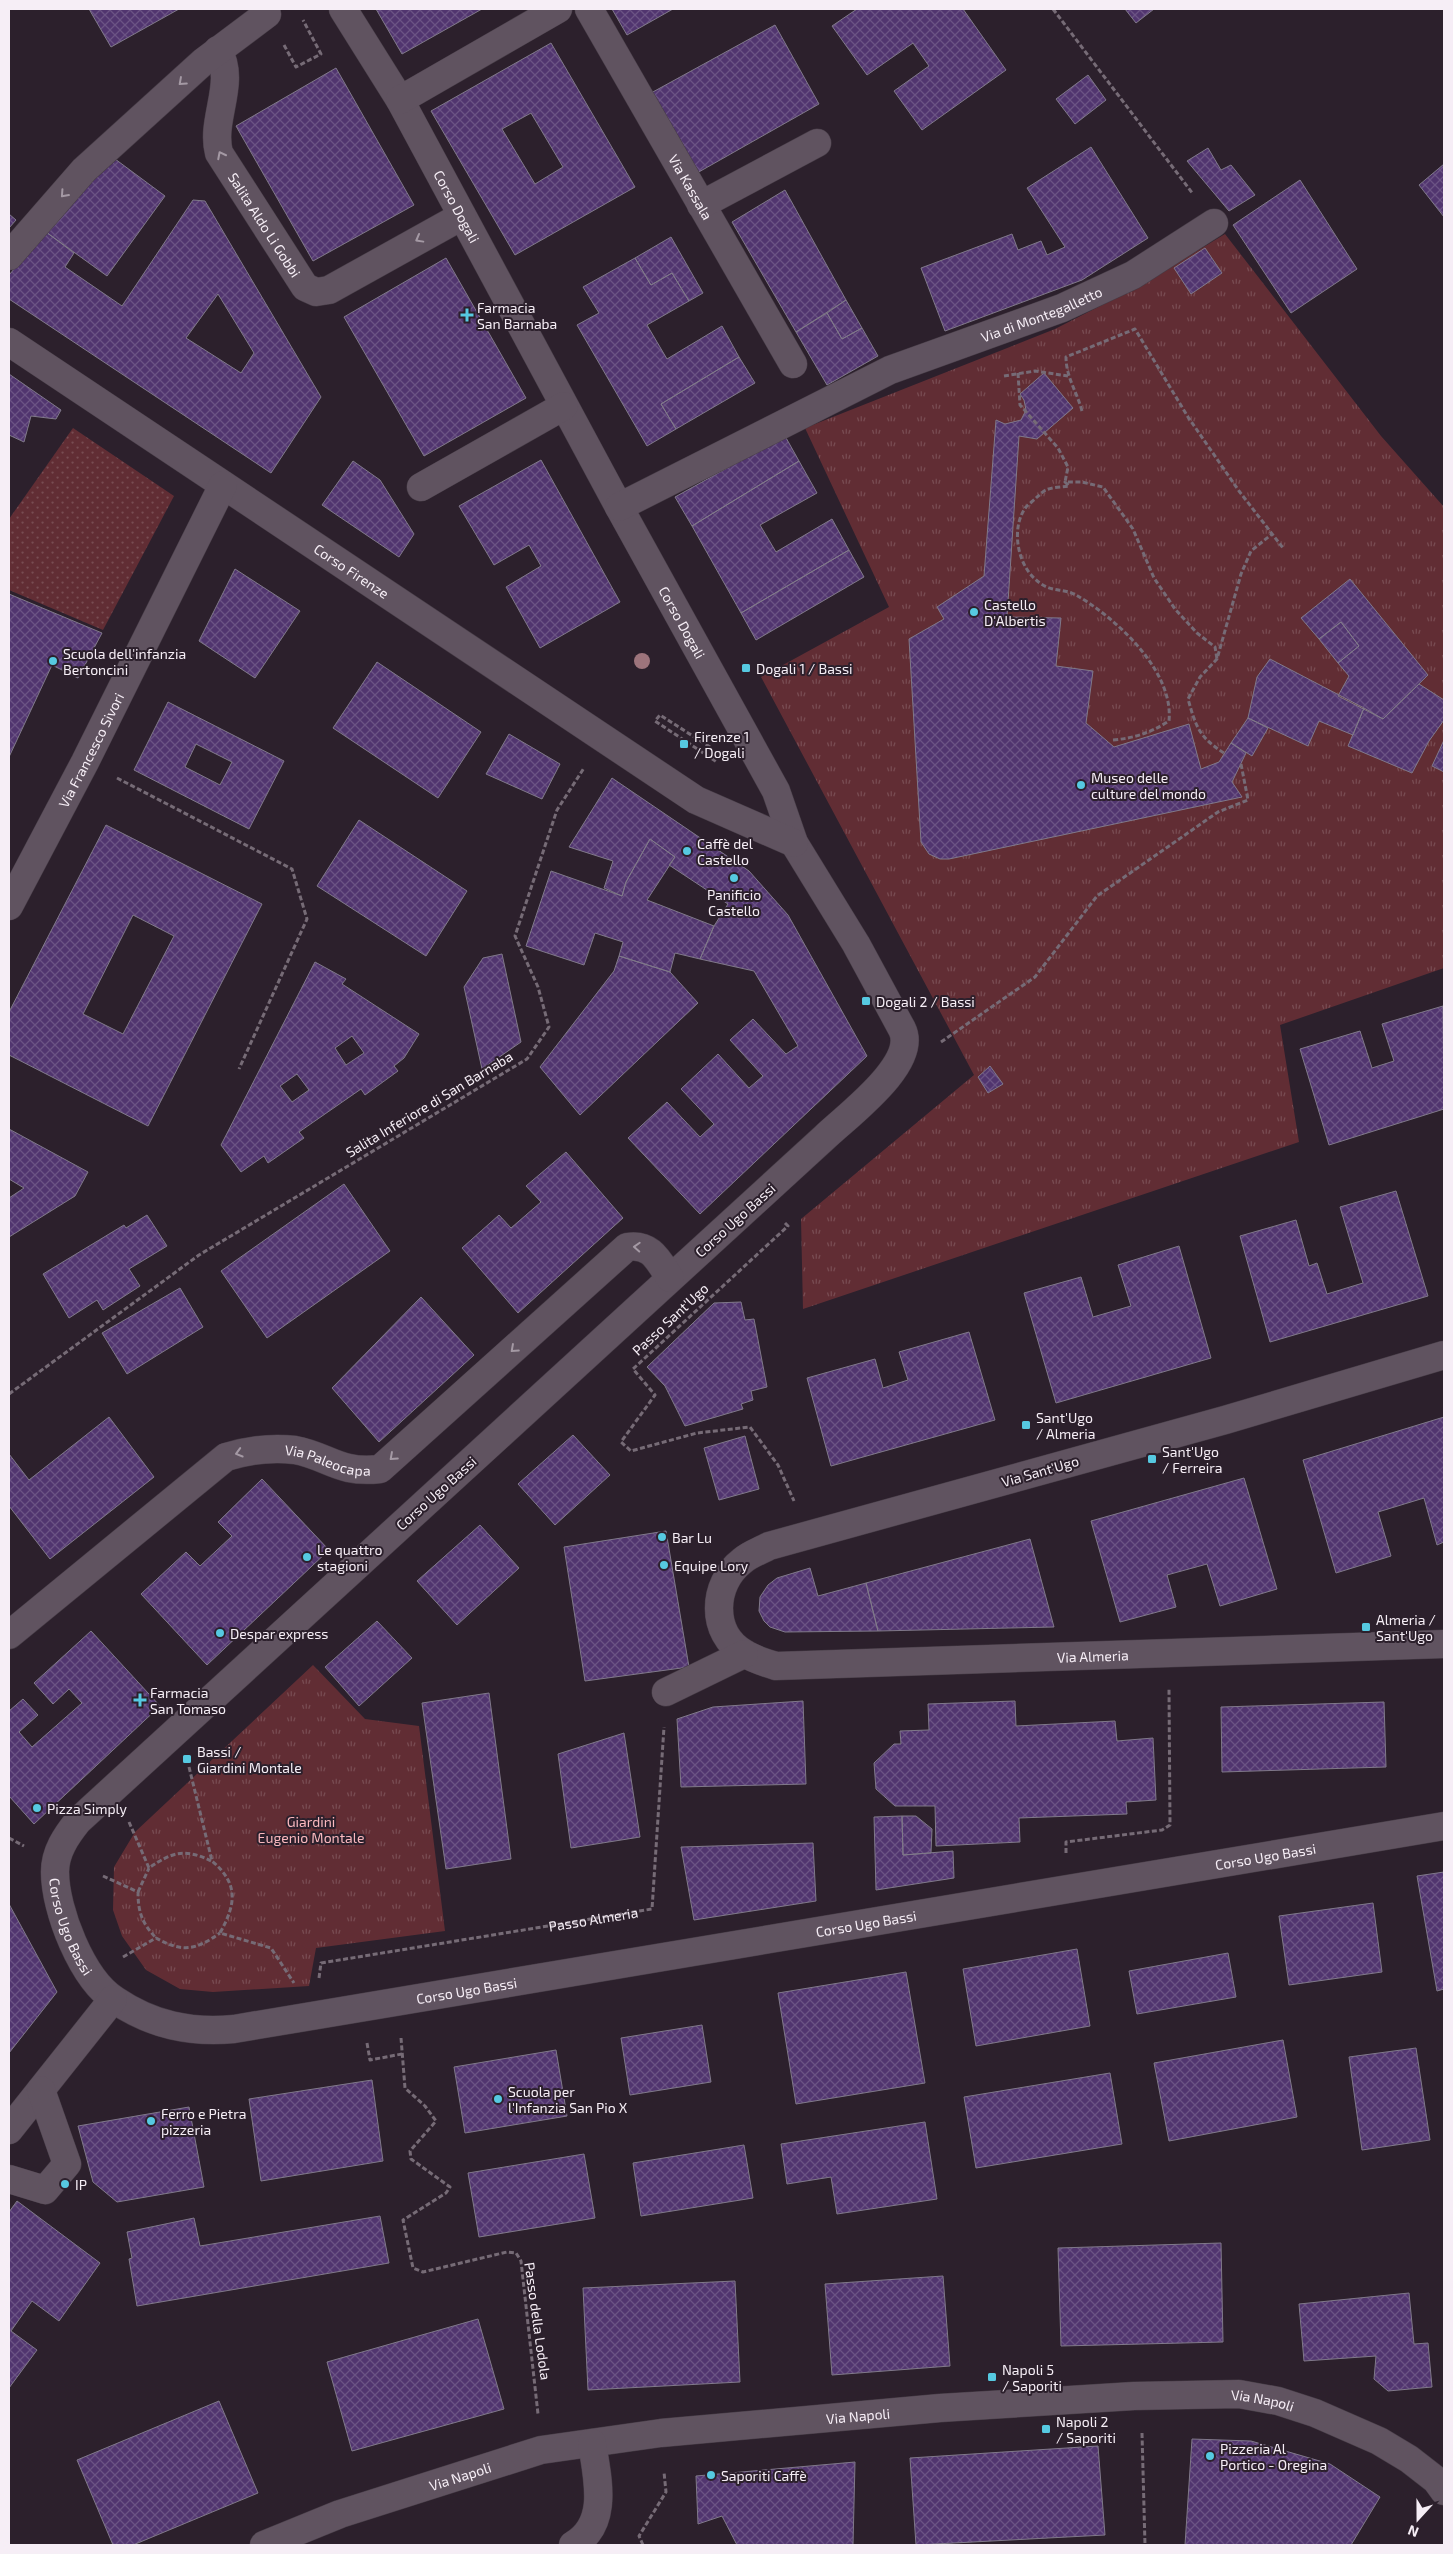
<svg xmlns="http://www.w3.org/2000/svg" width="1453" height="2554" viewBox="0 0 1453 2554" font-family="'Exo 2',sans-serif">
	<defs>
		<pattern id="grass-dots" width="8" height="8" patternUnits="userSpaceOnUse" patternTransform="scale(1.25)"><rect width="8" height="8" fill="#612d34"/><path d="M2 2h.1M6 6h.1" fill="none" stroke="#784c52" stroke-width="1.8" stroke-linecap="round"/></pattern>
		<pattern id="park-tufts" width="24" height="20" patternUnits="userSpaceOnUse" patternTransform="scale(1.25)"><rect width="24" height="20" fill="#612d34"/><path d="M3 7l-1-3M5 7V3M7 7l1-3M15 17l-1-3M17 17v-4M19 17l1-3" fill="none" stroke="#784c52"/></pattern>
		<pattern id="building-cross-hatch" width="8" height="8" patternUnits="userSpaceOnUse" patternTransform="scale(1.25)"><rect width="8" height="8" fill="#51356f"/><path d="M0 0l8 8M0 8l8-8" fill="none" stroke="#6b5384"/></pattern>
	</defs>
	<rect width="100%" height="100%" fill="#2c202c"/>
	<!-- grass -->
	<path fill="url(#grass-dots)" d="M73,428L174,496L103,630L9,590V519Z"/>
	<!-- park -->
	<path fill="url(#park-tufts)" d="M1225,234L1381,436L1444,507V968L1280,1025L1299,1142L803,1309L801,1219L974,1075L761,677L889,607L805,428L1055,329L1139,286Z
		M313,1665L365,1719L419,1726L445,1931L316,1948L309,1986L213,1992L180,1989L146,1970L122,1936L113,1910L114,1867L135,1832Z"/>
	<!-- building -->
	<path fill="url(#building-cross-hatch)" stroke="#80798a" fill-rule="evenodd" d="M89,9H179L111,47Z
		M376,9H482L402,54Z
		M612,9H673L627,35Z
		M857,9H963L1006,70L922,130L894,91L929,66L913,43L867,75L832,26Z
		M1125,9H1154L1136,23Z
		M775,25L819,104L697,173L651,93Z
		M551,43L635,187L515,255L431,111ZM531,113L563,167L535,184L502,129Z
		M336,68L414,205L313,261L236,126Z
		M1088,75L1106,100L1075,124L1056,99Z
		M1091,147L1148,238L1082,280L945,331L921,268L1012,234L1018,250L1041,241L1047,255L1065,247L1027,188Z
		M1208,148L1221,170L1231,165L1255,195L1229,211L1187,161Z
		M111,156L165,196L107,276L46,232Z
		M1444,164V217L1419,185Z
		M1300,180L1357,269L1291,313L1233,225Z
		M785,190L846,300L796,332L732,222Z
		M193,200L205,201L321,397L271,473L9,299V275L46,232L74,253L65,267L122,306ZM218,294L254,353L241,373L186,338Z
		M9,214L16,220L9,228Z
		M671,237L703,293L689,301L672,273L651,285L635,258Z
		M1205,248L1222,273L1191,294L1174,268Z
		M446,258L526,398L424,456L344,317Z
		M635,258L651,285L672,273L689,301L647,325L667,359L722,326L739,357L661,404L676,429L647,446L577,325L599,313L583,287Z
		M846,300L862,328L842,339L827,313Z
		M827,313L842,339L862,328L878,356L827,385L796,332Z
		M739,357L755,383L676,429L661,404Z
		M1044,373L1073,408L1037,439L1019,436L1007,617L1061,618L1056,666L1093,671L1086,723L1114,747L1189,724L1201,769L1219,762L1231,743L1246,753L1232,782L1242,797L949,859H940L929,854L921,842L909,639L944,619L937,607L984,576L996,420L1005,424L1021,420L1026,410L1024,400L1020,394Z
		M9,374L61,410L56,419L31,416L24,442L9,435Z
		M785,436L799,461L692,526L675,497Z
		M541,460L620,602L540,648L506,587L541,566L529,545L494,565L459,506Z
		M353,461L380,480L414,534L399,557L322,505Z
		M799,461L817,493L760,525L776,552L832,519L849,550L741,613L692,526Z
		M849,550L864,577L756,640L741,613Z
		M235,569L300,611L255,678L199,641Z
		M1350,579L1428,675L1383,719L1338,696L1349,676L1338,663L1359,646L1341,622L1319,639L1301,618Z
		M9,594L102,633L78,678L52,665L9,757Z
		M1341,622L1359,646L1338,663L1319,639Z
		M1270,659L1364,708L1353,735L1319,721L1308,746L1248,718L1257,677Z
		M377,662L481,732L438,798L333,728Z
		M1419,684L1444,700V720L1429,741L1412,773L1348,746L1364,708L1383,719Z
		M168,702L284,761L249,829L134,770ZM196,744L232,762L220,785L185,767Z
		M1248,718L1268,728L1252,756L1231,743Z
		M509,734L560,764L542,799L486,774Z
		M1444,740V772L1432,766Z
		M612,778L749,871L788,915L867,1056L700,1214L628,1138L667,1102L700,1137L714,1124L681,1089L718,1054L749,1088L763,1076L730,1040L753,1019L786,1054L798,1046L754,971L700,959L714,926L728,904L669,865L675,857L650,839L626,882L622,896L604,888L613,861L569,847Z
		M359,820L467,891L426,956L317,886Z
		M106,825L262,904L148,1126L9,1055V1012ZM133,915L174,936L123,1034L83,1014Z
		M650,839L675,857L647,900L714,926L700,959L675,953L670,972L619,956L623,942L595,933L584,965L526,946L551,871L622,896L626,882Z
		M502,954L521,1042L482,1069L464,987L483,958Z
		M619,956L670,972L698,1003L580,1115L540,1067L614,971Z
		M315,962L346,979L342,984L419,1034L404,1058L394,1066L398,1071L365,1095L361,1089L299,1132L304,1138L268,1163L264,1156L241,1172L221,1145ZM352,1036L364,1053L346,1065L335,1048ZM297,1074L309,1090L292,1102L280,1086Z
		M1443,1006L1444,1109L1329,1145L1300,1049L1360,1031L1372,1068L1394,1061L1382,1024Z
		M990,1066L1003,1084L988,1093L978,1077Z
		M9,1129L88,1172L75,1196L9,1237V1198L24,1188L9,1179Z
		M566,1152L623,1218L518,1313L462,1248L499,1215L511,1228L541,1202L526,1186Z
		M344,1184L390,1251L267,1338L221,1271Z
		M1396,1191L1428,1296L1270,1342L1240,1236L1296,1220L1309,1266L1317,1263L1327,1294L1363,1283L1340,1207Z
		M147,1215L167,1246L129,1269L140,1286L103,1310L97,1300L69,1318L43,1274L124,1225L126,1228Z
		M1179,1246L1211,1358L1056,1403L1024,1293L1081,1277L1093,1317L1131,1306L1118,1265Z
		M180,1288L203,1327L127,1374L102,1333Z
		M421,1297L474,1355L379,1442L332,1388Z
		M741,1302L745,1320L754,1319L767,1387L751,1391L753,1400L741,1404L743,1409L685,1426L665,1386L647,1367L714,1303Z
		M969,1332L995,1420L831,1466L807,1378L875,1359L883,1388L908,1380L899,1352Z
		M109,1417L154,1477L50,1559L9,1506V1454L29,1480Z
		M1444,1417V1542L1437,1545L1424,1498L1378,1512L1391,1556L1336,1573L1303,1460Z
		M573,1435L610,1475L555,1525L518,1484Z
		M745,1436L759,1489L719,1500L704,1448Z
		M1244,1478L1277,1589L1220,1606L1207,1564L1167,1575L1176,1607L1120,1622L1091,1521Z
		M262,1479L329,1550L207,1665L141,1594L186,1552L200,1566L232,1536L218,1522Z
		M480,1525L519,1568L457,1625L417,1581Z
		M666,1531L689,1667L585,1681L564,1547Z
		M1030,1539L1054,1627L878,1631L866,1583Z
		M810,1568L818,1596L866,1583L878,1631L785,1632L770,1627L764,1621L759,1611L760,1597L768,1585L777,1578Z
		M377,1621L412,1658L359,1706L325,1667Z
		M91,1631L160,1706L34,1824L9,1796V1711L23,1699L38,1715L19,1732L32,1747L82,1703L69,1689L53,1704L34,1683Z
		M489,1693L511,1859L446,1869L422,1703Z
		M803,1701L806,1784L681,1787L677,1719L713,1707Z
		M1015,1701L1016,1726L1115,1721L1117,1741L1153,1738L1156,1800L1126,1802L1127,1814L1019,1818L1020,1842L936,1846L935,1806H895L876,1789L874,1763L894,1744H901L900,1731L929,1730L928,1704Z
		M1384,1702L1386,1767L1222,1772L1221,1707Z
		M624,1733L640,1837L571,1848L558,1754Z
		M902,1816H916L932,1829L931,1853L903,1855Z
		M902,1816L903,1855L953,1851L954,1878L876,1890L874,1817Z
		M813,1843L816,1901L694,1920L681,1847Z
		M1444,1872V1989L1437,1991L1417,1876Z
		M1373,1903L1382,1972L1289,1985L1279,1916Z
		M9,1904L57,1992L9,2053Z
		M1077,1949L1090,2026L976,2046L963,1969Z
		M1228,1953L1236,1997L1137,2014L1129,1971Z
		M906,1972L925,2083L796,2104L778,1993Z
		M702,2025L711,2082L630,2095L621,2038Z
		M1283,2040L1297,2117L1169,2141L1154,2063Z
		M1416,2048L1430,2140L1362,2150L1349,2057Z
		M556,2050L567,2116L465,2133L454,2067Z
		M1110,2073L1122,2144L976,2168L964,2097Z
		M372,2080L383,2161L261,2181L249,2099Z
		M189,2107L204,2187L117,2202L93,2182L78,2126Z
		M925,2122L937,2199L837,2214L831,2177L787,2184L781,2144Z
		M744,2145L753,2198L641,2216L633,2163Z
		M584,2154L595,2218L479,2237L468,2173Z
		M17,2201L100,2263L59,2321L32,2301L11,2331L37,2350L9,2388V2212Z
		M380,2216L389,2263L137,2306L129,2259L132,2258L127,2232L194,2218L200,2246Z
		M1221,2243L1223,2342L1061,2346L1058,2248Z
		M943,2276L950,2366L832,2375L825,2284Z
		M735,2281L740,2382L588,2390L583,2288Z
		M1409,2293L1414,2344L1428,2343L1432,2387L1388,2391L1374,2379L1376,2356L1304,2361L1299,2304Z
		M478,2319L504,2409L352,2451L327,2362Z
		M219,2401L258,2493L133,2545H113L77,2460Z
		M1192,2439L1251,2441L1330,2464L1380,2497L1351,2545H1185Z
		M1098,2446L1105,2535L916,2545L910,2458Z
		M855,2462L853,2545H737L722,2516L698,2524L696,2476Z"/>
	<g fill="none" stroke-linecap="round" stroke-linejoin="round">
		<defs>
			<g id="minor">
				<path id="s2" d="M343,9L400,100L619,507L776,791L794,843L856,944L902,1029C919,1063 848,1115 825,1137L78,1821C66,1836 55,1852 55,1872C55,1910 82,1979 115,2000C152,2025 190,2033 234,2029L1444,1826"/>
				<path id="s3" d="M589,9L793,364"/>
				<path id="s4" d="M218,50C237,83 210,119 219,153L305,287L316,292L329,290L462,216"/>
				<path d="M400,100L558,9"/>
				<path d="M701,205L817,143"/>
				<path d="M9,256L84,170L203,62L267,14"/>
				<path id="s5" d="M9,342L696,800L794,843"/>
				<path d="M421,487L564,406"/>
				<path id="s6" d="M619,507L890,370L1062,308L1133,275L1214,223"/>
				<path id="s7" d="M9,906L85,762L223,485"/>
				<path id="s8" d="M1444,1355L1225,1420L769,1546C760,1551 750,1554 742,1561C712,1584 710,1633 744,1653C753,1659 766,1663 776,1666L1444,1644"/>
				<path id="s9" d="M9,1635L226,1457C249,1450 271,1447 295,1450C328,1456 339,1474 380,1469L627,1247C651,1243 658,1260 670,1278"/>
				<path d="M666,1692L744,1654"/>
				<path d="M9,2130L113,1999"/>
				<path d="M9,2179L45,2190L67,2164L41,2090"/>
				<path id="s10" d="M264,2545L340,2514L541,2450L661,2433L940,2408L1134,2396L1239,2394L1278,2401L1315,2413L1379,2441L1409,2459L1436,2480L1444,2491"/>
				<path d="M573,2545C610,2524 597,2477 592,2443"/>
			</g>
		</defs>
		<!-- minor casing -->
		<use href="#minor" stroke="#463c46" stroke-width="29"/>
		<!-- path -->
		<g stroke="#766b76" stroke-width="3" stroke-dasharray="5 2.5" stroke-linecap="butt">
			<path d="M1053,9L1193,194"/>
			<path d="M284,45L296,67L321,54L303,20"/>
			<path d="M1018,373L1020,405L1058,448L1068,467L1065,482"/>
			<path d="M1004,376L1035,371L1068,376"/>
			<path d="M1082,411C1077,392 1066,377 1066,357L1135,329L1188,417L1239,491L1283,548"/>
			<path d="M1113,740C1135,738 1150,733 1169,721C1174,671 1116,618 1076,595C1061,587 1050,594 1034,578C1017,562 1011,527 1026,507C1029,504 1034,500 1037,497C1040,495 1043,491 1046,490C1052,487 1062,487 1069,486L1065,482H1082L1103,487L1133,529L1154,578L1175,609L1197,633L1215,647L1217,659"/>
			<path d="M710,747L660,715L655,721L717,762"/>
			<path d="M1224,753C1199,737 1196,727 1188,699L1200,677L1217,659L1241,574L1251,551L1272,534"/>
			<path d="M117,778L292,869L307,919L239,1069"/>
			<path d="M941,1042L1035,977L1097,896L1218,812L1248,800L1241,764"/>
			<path d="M785,1223L788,1226L633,1369L655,1395L621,1442L631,1451L697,1433L750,1427L778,1465L794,1501"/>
			<path d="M9,1394L199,1255L527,1059L549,1027L538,987L515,936L557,810L584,768"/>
			<path d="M189,1767L212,1861C239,1884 236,1904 220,1933L271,1948L294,1983"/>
			<path d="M129,1822L149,1868C172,1852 185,1848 211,1861"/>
			<path d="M9,1838L24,1846"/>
			<path d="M1066,1853V1842L1162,1830L1170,1825L1169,1689"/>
			<path d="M103,1876L138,1892C138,1912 142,1923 156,1938"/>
			<path d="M138,1892L149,1868"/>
			<path d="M123,1957L156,1938C183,1953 196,1950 220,1933"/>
			<path id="s1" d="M319,1978L321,1963L652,1909L664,1727"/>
			<path d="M401,2038L405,2088L425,2106L436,2121L410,2151L411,2159L450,2187L446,2193L403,2220L413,2268L423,2272L507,2252L516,2253L521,2261L538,2414"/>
			<path d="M367,2043L370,2060L402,2054"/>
			<path d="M1142,2433L1145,2545"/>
			<path d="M643,2545L639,2536L666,2492L664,2472"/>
		</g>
		<!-- minor -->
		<use href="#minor" stroke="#605360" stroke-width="28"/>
	</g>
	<!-- trees -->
	<circle fill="#9d747c" cx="642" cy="661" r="8"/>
	<!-- one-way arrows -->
	<defs><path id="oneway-chevron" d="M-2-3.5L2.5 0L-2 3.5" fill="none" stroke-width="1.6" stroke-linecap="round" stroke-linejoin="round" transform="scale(1.25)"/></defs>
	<g stroke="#a499a4">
		<use href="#oneway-chevron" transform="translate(182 82) rotate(138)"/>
		<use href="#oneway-chevron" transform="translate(221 155) rotate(-117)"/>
		<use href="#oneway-chevron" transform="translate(64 194) rotate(132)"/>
		<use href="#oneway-chevron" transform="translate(419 239) rotate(151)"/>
		<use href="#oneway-chevron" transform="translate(637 1247) rotate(-177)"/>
		<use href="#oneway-chevron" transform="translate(514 1349) rotate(138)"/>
		<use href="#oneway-chevron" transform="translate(239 1453) rotate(164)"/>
		<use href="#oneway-chevron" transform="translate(393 1457) rotate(138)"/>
	</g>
	<!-- markers -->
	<g fill="#56c9e1" stroke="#2c202c" stroke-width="2">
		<path d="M464.5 307.5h5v5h5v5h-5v5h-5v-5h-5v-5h5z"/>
		<circle cx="974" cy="612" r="5"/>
		<circle cx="53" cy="661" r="5"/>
		<rect x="741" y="663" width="10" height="10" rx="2.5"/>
		<rect x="679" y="739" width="10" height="10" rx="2.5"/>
		<circle cx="1081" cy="785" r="5"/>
		<circle cx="687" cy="851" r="5"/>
		<circle cx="734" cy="878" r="5"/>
		<rect x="861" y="996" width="10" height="10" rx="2.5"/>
		<rect x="1021" y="1420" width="10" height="10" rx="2.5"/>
		<rect x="1147" y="1454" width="10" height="10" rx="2.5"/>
		<circle cx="662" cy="1537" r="5"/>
		<circle cx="307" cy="1557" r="5"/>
		<circle cx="664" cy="1565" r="5"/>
		<rect x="1361" y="1622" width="10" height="10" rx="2.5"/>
		<circle cx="220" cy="1633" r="5"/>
		<path d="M137.5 1692.5h5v5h5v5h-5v5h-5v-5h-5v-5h5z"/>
		<rect x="182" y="1754" width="10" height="10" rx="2.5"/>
		<circle cx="37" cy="1808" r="5"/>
		<circle cx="498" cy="2099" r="5"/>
		<circle cx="151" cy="2121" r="5"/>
		<circle cx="65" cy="2184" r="5"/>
		<rect x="987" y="2372" width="10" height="10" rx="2.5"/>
		<rect x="1041" y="2424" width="10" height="10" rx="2.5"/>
		<circle cx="1210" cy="2456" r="5"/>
		<circle cx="711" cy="2475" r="5"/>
	</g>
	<g text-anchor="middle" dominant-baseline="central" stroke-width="4" stroke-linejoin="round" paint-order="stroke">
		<!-- street labels -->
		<g font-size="14" fill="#f6eef6" stroke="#2c202c">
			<text stroke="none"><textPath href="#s3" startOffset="205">Via Kassala</textPath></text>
			<text stroke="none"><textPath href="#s2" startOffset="228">Corso Dogali</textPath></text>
			<text stroke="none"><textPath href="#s4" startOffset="190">Salita Aldo Li Gobbi</textPath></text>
			<text stroke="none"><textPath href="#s6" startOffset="465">Via di Montegalletto</textPath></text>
			<text stroke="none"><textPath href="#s5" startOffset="412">Corso Firenze</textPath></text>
			<text stroke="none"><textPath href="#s2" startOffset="701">Corso Dogali</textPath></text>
			<text stroke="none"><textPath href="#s7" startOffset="176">Via Francesco Sivori</textPath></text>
			<text transform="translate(429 1104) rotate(-31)">Salita Inferiore di San Barnaba</text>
			<text transform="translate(735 1220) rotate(-42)">Corso Ugo Bassi</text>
			<text transform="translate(670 1319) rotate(-43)">Passo Sant'Ugo</text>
			<text stroke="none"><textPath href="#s9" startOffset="385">Via Paleocapa</textPath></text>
			<text transform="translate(1040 1471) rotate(-16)">Via Sant'Ugo</text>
			<text transform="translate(436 1493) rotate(-42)">Corso Ugo Bassi</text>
			<text stroke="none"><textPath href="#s8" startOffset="1192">Via Almeria</textPath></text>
			<text stroke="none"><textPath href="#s2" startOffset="3690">Corso Ugo Bassi</textPath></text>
			<text stroke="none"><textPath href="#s1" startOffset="291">Passo Almeria</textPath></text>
			<text stroke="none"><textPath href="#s2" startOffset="3285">Corso Ugo Bassi</textPath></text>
			<text stroke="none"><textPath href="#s2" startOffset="2431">Corso Ugo Bassi</textPath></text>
			<text stroke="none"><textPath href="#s2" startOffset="2880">Corso Ugo Bassi</textPath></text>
			<text transform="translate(538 2321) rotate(82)">Passo della Lodola</text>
			<text stroke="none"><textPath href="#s10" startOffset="1018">Via Napoli</textPath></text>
			<text stroke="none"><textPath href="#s10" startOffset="612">Via Napoli</textPath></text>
			<text stroke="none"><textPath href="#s10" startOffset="208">Via Napoli</textPath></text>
		</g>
		<!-- poi labels -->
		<g font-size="14" fill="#f6eef6" stroke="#2c202c" text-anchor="start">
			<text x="477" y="307">Farmacia<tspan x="477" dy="16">San Barnaba</tspan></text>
			<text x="984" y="604">Castello<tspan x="984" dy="16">D'Albertis</tspan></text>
			<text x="63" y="653">Scuola dell'infanzia<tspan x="63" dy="16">Bertoncini</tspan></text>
			<text x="756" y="668">Dogali 1 / Bassi</text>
			<text x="694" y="736">Firenze 1<tspan x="694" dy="16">/ Dogali</tspan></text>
			<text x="1091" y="777">Museo delle<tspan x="1091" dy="16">culture del mondo</tspan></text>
			<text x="697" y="843">Caffè del<tspan x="697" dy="16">Castello</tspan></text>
			<text x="734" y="894" text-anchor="middle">Panificio<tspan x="734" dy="16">Castello</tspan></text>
			<text x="876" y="1001">Dogali 2 / Bassi</text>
			<text x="1036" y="1417">Sant'Ugo<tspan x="1036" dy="16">/ Almeria</tspan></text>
			<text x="1162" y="1451">Sant'Ugo<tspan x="1162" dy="16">/ Ferreira</tspan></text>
			<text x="672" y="1537">Bar Lu</text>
			<text x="317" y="1549">Le quattro<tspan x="317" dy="16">stagioni</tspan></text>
			<text x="674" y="1565">Equipe Lory</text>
			<text x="1376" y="1619">Almeria /<tspan x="1376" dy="16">Sant'Ugo</tspan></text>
			<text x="230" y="1633">Despar express</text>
			<text x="150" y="1692">Farmacia<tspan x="150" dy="16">San Tomaso</tspan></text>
			<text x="197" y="1751">Bassi /<tspan x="197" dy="16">Giardini Montale</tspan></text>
			<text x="47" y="1808">Pizza Simply</text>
			<text x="508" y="2091">Scuola per<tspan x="508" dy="16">l'Infanzia San Pio X</tspan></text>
			<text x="161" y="2113">Ferro e Pietra<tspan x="161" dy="16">pizzeria</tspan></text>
			<text x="75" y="2184">IP</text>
			<text x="1002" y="2369">Napoli 5<tspan x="1002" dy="16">/ Saporiti</tspan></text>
			<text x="1056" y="2421">Napoli 2<tspan x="1056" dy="16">/ Saporiti</tspan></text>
			<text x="1220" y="2448">Pizzeria Al<tspan x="1220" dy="16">Portico - Oregina</tspan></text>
			<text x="721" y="2475">Saporiti Caffè</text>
		</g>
		<!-- park labels -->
		<g font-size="14" fill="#fab8be" stroke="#2c202c">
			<text x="311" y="1821">Giardini<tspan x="311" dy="16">Eugenio Montale</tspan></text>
		</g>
	</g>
	<!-- border -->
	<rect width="1453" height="2554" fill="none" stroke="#f6eef6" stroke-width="20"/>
	<!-- north arrow -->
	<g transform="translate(1418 2519) rotate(201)" stroke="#2c202c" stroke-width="4" paint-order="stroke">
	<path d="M0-4L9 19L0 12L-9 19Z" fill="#f6eef6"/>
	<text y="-8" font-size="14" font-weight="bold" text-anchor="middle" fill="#f6eef6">N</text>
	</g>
</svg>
